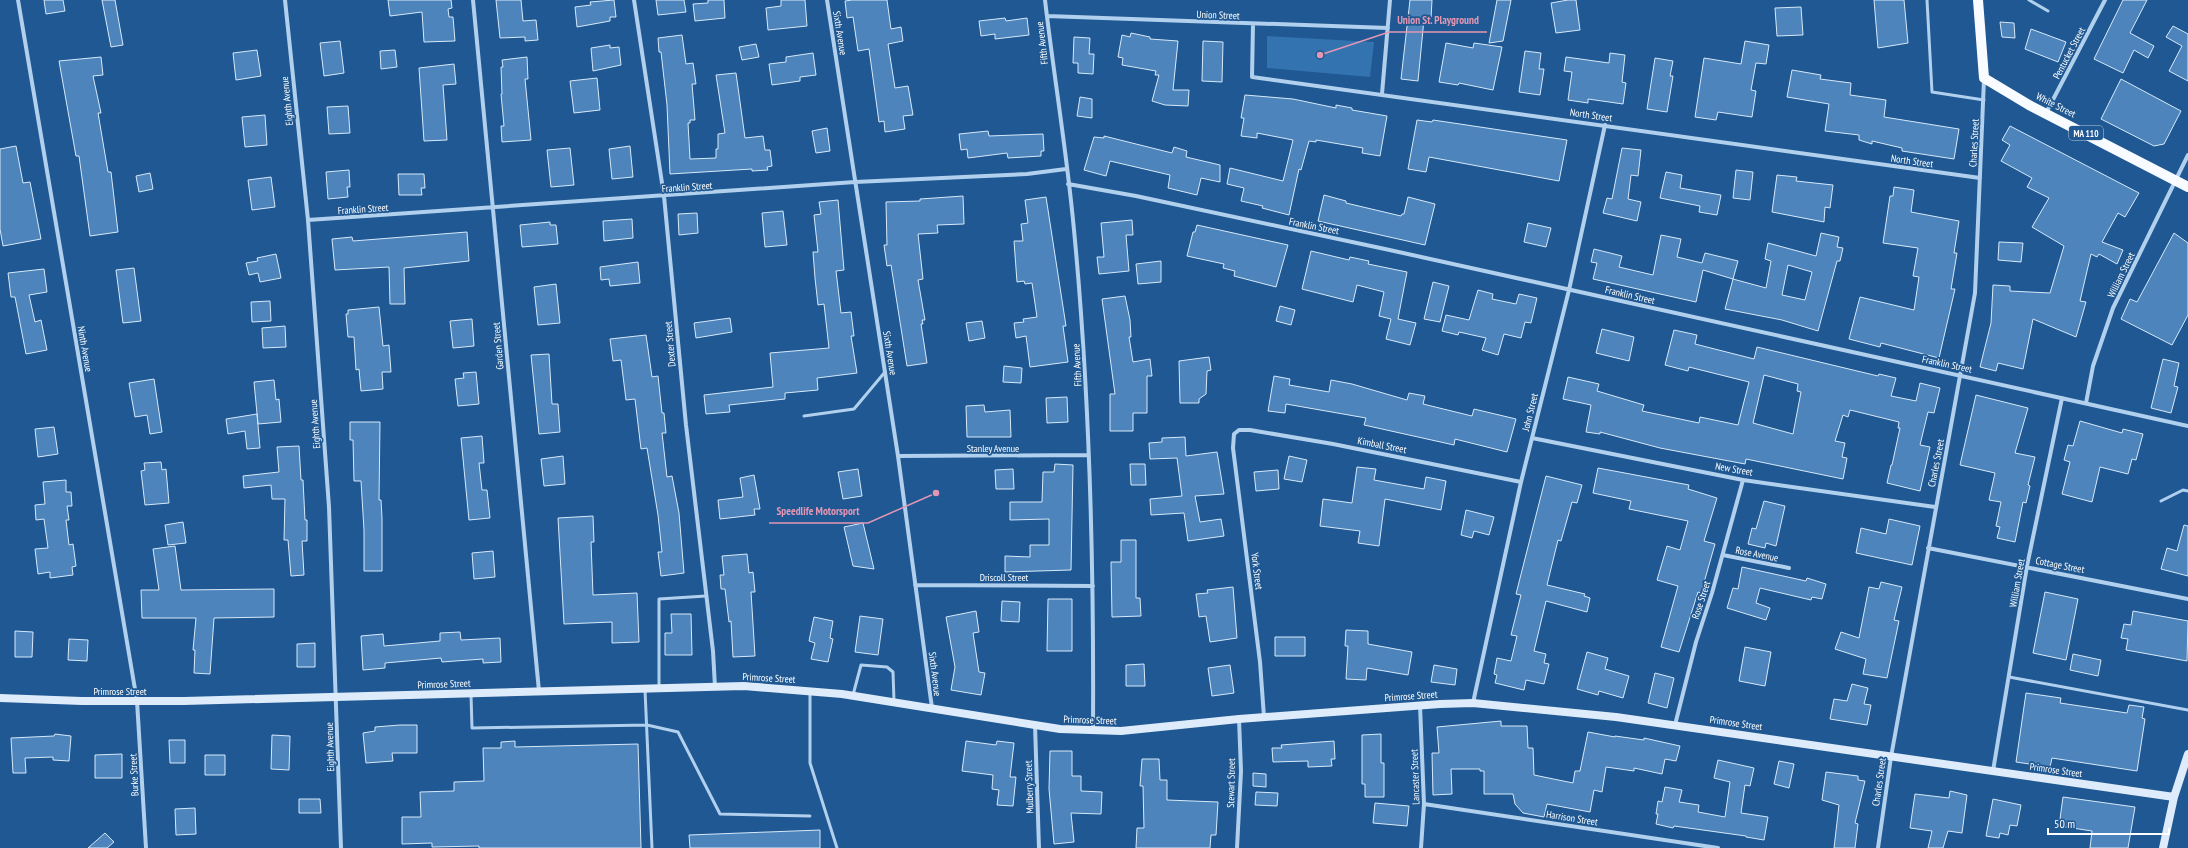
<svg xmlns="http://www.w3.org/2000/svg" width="2188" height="848" viewBox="0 0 2188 848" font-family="'PT Sans Narrow',sans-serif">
	<rect width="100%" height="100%" fill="#1f5892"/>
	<!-- green -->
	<path fill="#3373b0" d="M1267,36L1374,42L1370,77L1267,68Z"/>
	<!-- building -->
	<path fill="#4c84bb" stroke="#d7e9fa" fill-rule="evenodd" d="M44,0H63L65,11L46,14Z
		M102,0H115L123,45L111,47Z
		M388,0H451L452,8L448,9L449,17H453L455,41L424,42L422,12L390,16Z
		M496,0H521L523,21L536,20L538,40L525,41V37L500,38Z
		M614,0L616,17H610V21L577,27L575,7L591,5L590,2Z
		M656,0H684L686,12L658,15Z
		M708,0H724L725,18L695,21L693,4L708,3Z
		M781,0H805L807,26L768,30L766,8L781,6Z
		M852,0H887L891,29L901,27L903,41L888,44L895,88L908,86L913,115L903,116L905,129L885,132L884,121L879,122L869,49L858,51L853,17L847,18L845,1Z
		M1410,0H1432L1431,19H1424L1418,81L1401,79Z
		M1497,0H1511L1503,41L1489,43Z
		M1568,0H1576L1580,30L1556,33L1551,3Z
		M1874,0H1904L1908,43L1878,48Z
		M2123,0H2147L2130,33L2154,46L2148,58L2134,50L2123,73L2094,59Z
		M1801,7L1803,35L1777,36L1775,8Z
		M1005,18L1006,21L1027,18L1029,35L995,39V34L981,36L979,21Z
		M2000,22L2014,23L2015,38L2002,37Z
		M2173,26L2188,34V81L2169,71L2182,46L2166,37Z
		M2031,29L2066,42L2058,62L2025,49Z
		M1131,33L1150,37V39L1178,41L1173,90H1189L1188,106L1165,105L1152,101L1159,75H1155L1156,71L1122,65L1123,58L1118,57L1122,35L1130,37Z
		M682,35L686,64L693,63L696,84H692L695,120H690V123H688L690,159L716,158V149H718V134L725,133L716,75L736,73L745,138L763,136L765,150H770L772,166L767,167L768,170L752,171V169L670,174L667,105L661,52H659L658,38Z
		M1074,37L1090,38L1089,54H1094L1093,74L1078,73V63H1073Z
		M340,41L344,73L324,76L320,43Z
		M1203,41L1223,42L1222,82L1202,81Z
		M1745,41L1769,45L1766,64L1756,63L1751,90L1756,91L1752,117L1718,112L1716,120L1695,117L1704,58L1741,64Z
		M1446,43L1473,48L1474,43L1502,47L1493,90L1459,83L1458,85L1439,82Z
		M756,44L759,57L742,60L739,47Z
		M610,45V48L619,47L621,65L593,71L591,48Z
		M257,50L261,76L236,80L233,53Z
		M395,50L397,67L381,69L380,51Z
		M1525,51L1541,53L1539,69H1544L1540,95L1519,92Z
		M813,53L816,75L800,77V81L772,85L769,64L786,62V57Z
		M1610,53L1625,55L1622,82L1626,83L1623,104L1588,99V103L1568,100L1572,72L1564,71L1566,57L1609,63Z
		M101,57L103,75L93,76L101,113H98L108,172H111L118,232L90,236L79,156H76L59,61Z
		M527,57L528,79H525L531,140L502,142L501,126H504L501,94H502L501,67H503L502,60Z
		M1655,58L1673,61L1670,76H1673L1667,112L1647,109Z
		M454,64L456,84L443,85L447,140L424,141L419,68Z
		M1792,70L1821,75L1820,79L1851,83L1850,95L1886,100L1884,117L1959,129L1954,159L1902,151V148L1872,141V144L1859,140V135L1825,131L1829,104L1787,97Z
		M597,78L600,110L574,113L570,81Z
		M2121,79L2181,111L2164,144L2154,146L2101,119Z
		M1245,95L1293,99L1336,108V105L1352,108V110L1387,116L1380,156L1362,153L1363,148L1316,140V142L1309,141L1301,170L1299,169L1289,215L1262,208L1263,206L1241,201L1244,188L1227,184L1230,168L1283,181L1293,140L1257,133V138L1241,136L1244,118H1241Z
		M1080,97L1092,99V118L1077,116Z
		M348,106L350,133L329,134L327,107Z
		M265,115L267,145L245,147L242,117Z
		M1417,120L1432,122L1433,120L1567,140L1559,181L1429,157L1426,172L1408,169Z
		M2010,126L2139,193L2125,217L2118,213L2102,242L2123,250L2117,264L2099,254L2097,257L2091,254L2080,301L2086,302L2076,337L2033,319L2023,369L1998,363L1996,371L1980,367L1991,323L1993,285L2010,286V291L2050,293L2064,246L2032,227L2049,198L2027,187L2032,178L2001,161L2010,145L2002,140Z
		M827,128L830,151L816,153L812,131Z
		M988,131L989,136L1043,134L1044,151H1041V156L1008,158L1007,153L968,158L967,149L961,150L959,134Z
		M1104,136L1172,153L1174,147L1187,151L1186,157L1220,165V182L1201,178L1197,195L1168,188L1170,175L1110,161L1106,176L1084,170L1094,137L1104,138Z
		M16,146L23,183L30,182L41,239L3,246L0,229V149Z
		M630,146L633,177L612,179L609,149Z
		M570,148L574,185L551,187L547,150Z
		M1622,148L1641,150L1638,176L1631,175L1628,199L1641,202L1637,221L1603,213L1607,198L1612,199Z
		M349,170L350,187H347L348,197L328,199L326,172Z
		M1736,170L1753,172L1750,200L1733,198Z
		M1666,172L1682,175L1680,188L1721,195L1717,215L1699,212L1700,206L1660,198Z
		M150,173L153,189L139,192L136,176Z
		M398,174H424L425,188H421L422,195H399Z
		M1777,175L1797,177L1796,181L1833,185L1830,208L1825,207L1824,222L1772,212Z
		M271,177L275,207L252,210L248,180Z
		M1894,187L1914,190L1911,212L1959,221L1954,253H1957L1951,289H1955L1939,358L1881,343L1880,347L1849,339L1860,297L1914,310L1919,277L1913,276L1918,248L1883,243L1890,196H1893Z
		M1324,195L1346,201V203L1401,216L1402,214H1404L1408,197L1435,204L1425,245L1318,221Z
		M963,196L964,224L937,225L938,233L918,234L923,279L918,280L925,320H922L923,324H921L927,363L907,366L891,265L887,266L884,245H887L886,202L920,201V199Z
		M1046,197L1066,326H1063L1068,362L1030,367L1026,336L1016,338L1014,323L1024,322L1023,319L1037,317L1032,283L1025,284L1024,281L1017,282L1014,241H1023L1021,224L1028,223L1025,200Z
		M838,200L844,270L836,271L841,313L851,312L854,336H851L857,373L817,378L818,390L785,393V399L729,405L730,412L706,414L704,395L773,387L770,353L829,348L824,304L818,305L815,278L813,252H818L814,215L821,214L819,202Z
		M783,211L787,245L765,247L762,213Z
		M697,213L698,233L679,235L678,214Z
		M632,219L633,238L604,241L603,221Z
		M1132,220L1133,235H1126L1129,271L1099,274L1097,257H1104L1101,223Z
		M550,222V225H556L558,244L522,247L520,225Z
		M1528,223L1551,228L1546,247L1524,242Z
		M1197,225L1288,245L1276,287L1234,276L1235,271L1223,268L1224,264L1187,256L1193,232H1195Z
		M467,232L469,261L404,268L405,304H390L389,267L335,270L332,239L352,237L353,241Z
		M1821,233L1839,237L1837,247L1843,248L1840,261H1837L1818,331L1782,320L1725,309L1733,279L1766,288L1771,261L1765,259L1768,243L1816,256ZM1788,265L1812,272L1805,300L1782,295Z
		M2174,233L2188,243V315L2172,345L2121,319L2130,299L2137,302Z
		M1661,235L1681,239L1677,257L1702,263L1705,253L1738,261L1733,279L1703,270L1696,302L1593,279L1597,263L1591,262L1594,249L1622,256L1619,267L1653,275Z
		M1999,242L2023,243L2021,262L1998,260Z
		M1311,251L1349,260L1350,257L1369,261L1368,264L1407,272L1398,319L1416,323L1410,345L1386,339L1391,319L1379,316L1384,292L1357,285L1353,302L1302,289Z
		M276,254L281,278L260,282L258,273L249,275L246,263L258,261L257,258Z
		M1161,261V282L1138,284L1136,264Z
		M638,262L640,283L610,286L609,279L601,280L600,267Z
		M134,268L141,321L123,323L116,270Z
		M44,269L47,292L29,295L35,322L41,320L47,350L26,354L15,297H11L8,273Z
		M1433,282L1449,286L1440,322L1424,319Z
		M556,284L560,323L538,325L534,287Z
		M1478,290L1493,294L1492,299L1516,304L1519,294L1537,298L1531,323L1525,322L1521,338L1504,334L1498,355L1482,350L1486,338L1459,332L1458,335L1442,331L1446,315L1469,320Z
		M1125,296L1130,320L1131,337H1129L1133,362L1150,359L1152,376H1147V413H1133V431H1110V394H1115L1102,299Z
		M270,301L271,321L252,322L251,302Z
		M1280,306L1295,310L1291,325L1276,321Z
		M379,307L383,346L389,345L391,372H382L383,389L361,391L359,369L356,370L354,337H348L346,314H348V310Z
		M730,318L732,332L696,338L694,323Z
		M472,319L474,346L453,348L450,321Z
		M982,321L985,338L969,341L966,323Z
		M285,326L286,347L263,348L262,328Z
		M1602,329L1634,337L1629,361L1596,353Z
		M1674,330L1697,335L1695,344L1754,359L1757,347L1878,376L1879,374L1896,378L1891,396L1916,401L1920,383L1940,388L1934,413L1928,412L1920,445L1930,447L1920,491L1887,483L1891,465H1892L1900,428H1898L1899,422L1850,410L1848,417L1843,415L1835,441L1845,443L1842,457L1847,458L1843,479L1746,459L1745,464L1660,448L1600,432V434L1586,432L1591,405L1563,399L1568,377L1599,384L1597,391L1644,405L1642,411L1699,423L1700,417L1738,425L1749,382L1689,367L1688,371L1665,365ZM1764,375L1798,384L1797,391L1801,392L1793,434L1753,423Z
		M646,335L652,377L658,376L662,413H664L666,433H662L667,477L672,476L679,513L684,573L661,576L658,552H662L658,515L647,448L641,449L635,399L626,400L621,360L613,361L610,339Z
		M549,354L552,404H558L560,432L539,434L531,355Z
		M1209,357L1211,370L1207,371L1206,394L1199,399V403H1180L1179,361Z
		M2163,359L2179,363L2174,386L2178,387L2171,413L2151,408Z
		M1004,366L1022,368L1021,383L1003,382Z
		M476,372L479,404L458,406L455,379L464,378L463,373Z
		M1274,376L1290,379L1289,385L1329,392L1331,380L1352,384L1407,400L1409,393L1425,396L1423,404L1472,416L1474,409L1516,419L1507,452L1455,439L1454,445L1364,425L1366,418L1286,404L1285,413L1268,411Z
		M154,379L162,432L150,434L147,415L135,417L129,383Z
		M274,380L276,400L279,399L281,422L258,424L254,382Z
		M1976,395L2028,408L2015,453L2035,457L2028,485L2030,486L2026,503L2023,502L2015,542L1997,538L2000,527L1996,526L2001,502L1989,500L1995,473L1960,465Z
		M1067,397L1068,422L1047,423L1046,398Z
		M984,405L985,412L1010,410L1011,437H967L966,406Z
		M257,414L260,448L247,449L245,431L228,434L226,419Z
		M2080,421L2122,433L2123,429L2143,434L2136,460L2132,459L2128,474L2100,467L2092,502L2062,494L2070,462L2064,460L2068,445L2073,446Z
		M350,422H380L379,500H381L382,518V571H364V530L361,481H354L353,440H350Z
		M54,427L58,454L38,457L35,429Z
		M482,436L484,463H479L482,490H487L490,518L469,520L461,438Z
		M1185,437L1186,456L1217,452L1224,494L1195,496L1200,522L1221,519L1224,536L1188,541L1184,513L1151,515L1150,499L1182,496L1177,458L1150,459L1149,443L1162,442V438Z
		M299,446L301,480H303L305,520H307V541H302L304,575L291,576L288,540H284L285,499H272L271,485L244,488L243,476L279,472L277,447Z
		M563,456L565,484L544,486L541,459Z
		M1289,456L1307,460L1302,482L1284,479Z
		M161,462L162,470L166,469L169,503L145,505L141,471L145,470L144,463Z
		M1055,464L1073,465L1071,570L1005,572V556L1030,557V545H1049V519L1010,520V502H1042L1043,472H1054Z
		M1130,464H1145L1146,485H1131Z
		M1357,467L1376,469L1374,480L1424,489L1426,477L1446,481L1441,510L1385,499L1379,546L1358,543L1360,531L1320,526L1323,499L1352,503Z
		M1598,468L1689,485L1688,489L1717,498L1704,541L1715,544L1701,593L1698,592L1679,652L1661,647L1678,586L1657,580L1667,546L1680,550L1688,521L1629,509L1631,501L1593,493Z
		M858,469L862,496L843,499L838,472Z
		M1013,469L1014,489H996L995,470Z
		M1278,470L1279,489L1256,491L1254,472Z
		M754,475L760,509H754L755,515L720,519L718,500L743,497L740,478Z
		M1546,476L1582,485L1577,503L1572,502L1561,541L1558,540L1547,585L1585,594L1584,596L1590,598L1587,612L1546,601L1534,651L1546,654L1544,663L1549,664L1544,684L1526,680L1524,690L1495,683L1497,675L1494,674L1497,658L1511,661L1517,636L1511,635L1521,595L1516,594Z
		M66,480V492H71L72,506H67L69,520H66L69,545L73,544L76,566L72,567L73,575L50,578V572L38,574L35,549L48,548L44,519L36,520L35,505L45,504L43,482Z
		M1764,501L1785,506L1776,546L1766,543L1765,548L1748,544L1752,528L1756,529Z
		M1466,510L1494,517L1489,535L1474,531L1472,538L1461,535Z
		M593,516L594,542H591L593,595L637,593L639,642L612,643V622L564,624L558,518Z
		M1889,519L1920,526L1912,565L1856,553L1861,528L1886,534Z
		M183,522L186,543L168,545L165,525Z
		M863,523L874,569L853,566L844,527Z
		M2184,525L2188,526V576L2161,569L2167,548L2177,551Z
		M1121,540H1136V598H1140L1141,616L1112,617L1111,562H1121Z
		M175,546L181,590L274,589V617L214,618L210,674L194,673L195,650H193L196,618H142L141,590H159L153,549Z
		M493,551L495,577L474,579L472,553Z
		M747,554L749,573L753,572L755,592H751L755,656L733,657L731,621L729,622L725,589H721L720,575H724L722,556Z
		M1742,567L1806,581L1807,578L1826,584L1822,599L1812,597L1811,600L1760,588L1756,603L1770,608L1766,620L1727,608L1733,588L1738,589Z
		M1881,582L1902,587L1894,620L1899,621L1887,678L1863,674L1866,659L1835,649L1841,632L1859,638L1869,587L1879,589Z
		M1233,587L1237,638L1210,642L1206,616L1199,617L1196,594L1208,593L1207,590Z
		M2045,592L2078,599L2066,660L2033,653Z
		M1048,599H1072V651H1047Z
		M1002,601L1020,602L1019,622L1001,621Z
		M976,611L979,632L973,633L979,672L985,673L981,695L951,690L955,667L946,617Z
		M2133,611L2188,621L2187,661L2126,650L2128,639L2121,638L2124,624L2131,625Z
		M671,614H691L692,655H665V633H672Z
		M860,616L883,619L878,655L855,652Z
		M814,617L833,621L830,638L833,639L828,662L811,659L815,643L809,641Z
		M1346,630L1368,631V644L1412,652L1408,675L1367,668L1366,680L1346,679L1348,646H1345Z
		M15,631L33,632L32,657H15Z
		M460,632L461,640L500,638L501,662L483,663V659L442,662L441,658L385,663V668L363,670L361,636L383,634L384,646L440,641V633Z
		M1275,637H1305V656H1275Z
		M69,639L88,640L87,661L68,660Z
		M315,643V667H297V644Z
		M1745,647L1771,652L1765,686L1739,681Z
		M1587,652L1608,658L1605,669L1629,676L1623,698L1599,691L1598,695L1577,689Z
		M2073,654L2101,660L2098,676L2070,670Z
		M1144,664L1145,686H1126V665Z
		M1230,665L1234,693L1212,696L1208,668Z
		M1434,665L1457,669L1455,685L1431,682Z
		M1655,673L1674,678L1667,708L1648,703Z
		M1852,684L1868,688L1864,704L1871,705L1867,725L1830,719L1834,699L1847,701Z
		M2026,693L2061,698L2060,703L2127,713L2129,705L2144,707L2142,718L2145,719L2137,771L2052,758L2050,767L2016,762Z
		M1501,721V726H1527L1528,748H1533L1534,775L1573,783L1575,771H1580L1588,732L1615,737V736L1644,740V738L1680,746L1676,761L1665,759L1662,774L1634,768V771L1606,767L1602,792L1594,790L1590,812L1547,804L1544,817L1523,813L1515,804L1513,794H1484V771H1480V769H1451L1452,794L1433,795L1432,753H1439L1437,727Z
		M400,725H417V753H392L393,761L366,763L363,733L375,731V727Z
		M55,734L71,736L69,761L53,760V757L25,758L26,773H13L11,738L54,736Z
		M1381,734V763H1384V797H1365V784H1362V735Z
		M272,735L290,736L289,770L271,769Z
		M169,740H185V763H170Z
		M515,741V747L638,744L641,848H479V846L432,847V843L402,844V817H421L420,792L454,791V782L484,781L483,748H501V742Z
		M966,741L996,745L997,741L1014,743L1010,777H1016L1013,806L997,805L999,790L992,789L993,775L962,771Z
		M1334,741L1335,759H1331L1332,766L1308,767V761L1273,762L1272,748H1282L1281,745Z
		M1050,751H1072V776H1081V791L1102,792L1101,814L1071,813L1074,842L1054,844L1049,789Z
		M122,754V778H95V755Z
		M205,755H225V775H205Z
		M1142,759H1159L1160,780H1167V800L1218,802L1216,835H1211L1210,848H1136L1137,828H1144L1143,786H1140Z
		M1718,760L1754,768L1750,786L1745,785L1741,813L1768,817L1764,840L1746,837V836L1674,826L1673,828L1656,824L1658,814H1656L1658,801L1662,802L1665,787L1682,790L1679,802L1699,805L1698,812L1725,817L1730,782L1714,778Z
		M1779,761L1794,764L1789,788L1774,784Z
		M1826,772L1858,776V780L1865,781L1855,823L1858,824L1855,848H1834L1839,805L1822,800Z
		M1253,773L1266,774V787L1253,786Z
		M1950,791L1967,795L1962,833L1948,831L1943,848H1928L1932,831L1910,828L1915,794L1949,798Z
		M1256,792L1278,793L1277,806L1255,805Z
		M2063,797L2135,807L2128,848H2090L2092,831L2059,826Z
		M299,799H320L321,813H299Z
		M1993,799L2021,805L2017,826L2010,825L2008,835L2000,833L1999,838L1986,836Z
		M1375,803L1409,806L1407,826L1373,823Z
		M195,808L196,834L176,835L175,809Z
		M820,830V848H690L689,835Z
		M105,833L114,842L107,848H88Z"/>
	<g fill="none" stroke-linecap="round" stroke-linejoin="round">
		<!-- lane -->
		<path stroke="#b1d0ee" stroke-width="3" d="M1927,0L1932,92L1984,100
			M2029,0L2048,11
			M804,416L854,409L885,372
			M2161,501L2183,490L2188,491
			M2009,677L2188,710
			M659,687V599L706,596
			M645,690L652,848
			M810,692V763L837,848
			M471,695L472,728L647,725L678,732L720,814L810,816
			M853,695L861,665L887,667L893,672L894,701"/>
		<!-- street -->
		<path stroke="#b1d0ee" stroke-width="4" d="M18,0L137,701L146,848
			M285,0L308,220L329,507L341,848
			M473,0L539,691
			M634,0L664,196L686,425L713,651L715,687
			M827,0L898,456L932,708
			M1045,0C1054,77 1067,153 1074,230C1090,396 1094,563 1093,730
			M1047,16L1388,28
			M1253,24L1252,77L1980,178
			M1382,94L1390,0
			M2046,113L2105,0
			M1068,184L1136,196L1385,249L2188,426
			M308,220L855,182L1027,174L1066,169
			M2086,403L2093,366L2113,308L2188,155
			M1532,438L1743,480L1935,507
			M898,456L1088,455
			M1928,548L2188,599
			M1723,555L1789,568
			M915,585L1093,586
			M1473,703L1521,482L1569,290L1605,125
			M1420,705L1424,804L1421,848
			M1264,717L1260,662L1233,448L1234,434L1239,430H1250L1333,444L1521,482
			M1035,725L1039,848
			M1675,725L1696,642L1712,593L1743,480
			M1993,771L2027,566L2062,398
			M1424,804L1718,848
			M1237,848L1241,771L1239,719
			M1878,848L1891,757L1975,293L1984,79"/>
		<!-- secondary -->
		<path stroke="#ddebfa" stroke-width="8" d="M0,698L82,701H184L744,686L842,694L1060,729L1121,731L1239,719L1440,704L1473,703L1616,717L2174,797
			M2163,848L2174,797L2188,754"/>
		<!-- primary -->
		<path stroke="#f8fbff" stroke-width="10" d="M1978,0L1984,78L2029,105L2188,187"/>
	</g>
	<g text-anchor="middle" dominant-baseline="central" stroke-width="3.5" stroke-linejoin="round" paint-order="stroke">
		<!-- shield labels -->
		<rect fill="#1f5892" stroke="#bccdde" stroke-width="1" x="2069" y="126" width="34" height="14" rx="3"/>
		<g font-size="9" font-weight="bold" fill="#fff">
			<text x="2086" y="133">MA 110</text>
		</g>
		<!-- street labels -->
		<g font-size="10" fill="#fff" stroke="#1f5892">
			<text transform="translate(1218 15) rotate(2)">Union Street</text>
			<text transform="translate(840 33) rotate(81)">Sixth Avenue</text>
			<text transform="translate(1042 43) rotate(-97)">Fifth Avenue</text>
			<text transform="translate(2069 53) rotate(-62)">Pentucket Street</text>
			<text transform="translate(287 101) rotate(-96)">Eighth Avenue</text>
			<text transform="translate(2056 105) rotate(27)">White Street</text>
			<text transform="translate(1591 115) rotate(8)">North Street</text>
			<text transform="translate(1974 143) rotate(-87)">Charles Street</text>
			<text transform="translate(1912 161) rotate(8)">North Street</text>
			<text transform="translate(687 187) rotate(-4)">Franklin Street</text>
			<text transform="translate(363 209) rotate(-4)">Franklin Street</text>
			<text transform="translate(1314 226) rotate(11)">Franklin Street</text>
			<text transform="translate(2121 275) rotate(-64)">William Street</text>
			<text transform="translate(1630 295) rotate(13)">Franklin Street</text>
			<text transform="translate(670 344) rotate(-95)">Dexter Street</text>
			<text transform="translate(498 346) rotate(-95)">Garden Street</text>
			<text transform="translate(85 349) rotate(80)">Ninth Avenue</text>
			<text transform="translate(890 353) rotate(81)">Sixth Avenue</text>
			<text transform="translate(1947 364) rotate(12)">Franklin Street</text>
			<text transform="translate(1077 365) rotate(-93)">Fifth Avenue</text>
			<text transform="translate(1530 412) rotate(-76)">John Street</text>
			<text transform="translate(315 424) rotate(-94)">Eighth Avenue</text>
			<text transform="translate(1382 445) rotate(11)">Kimball Street</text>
			<text x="993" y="448">Stanley Avenue</text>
			<text transform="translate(1936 463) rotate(-79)">Charles Street</text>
			<text transform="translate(1734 469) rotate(10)">New Street</text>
			<text transform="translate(1757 554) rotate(11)">Rose Avenue</text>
			<text transform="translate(2060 565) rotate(11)">Cottage Street</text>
			<text transform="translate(1257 571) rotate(83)">York Street</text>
			<text x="1004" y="577">Driscoll Street</text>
			<text transform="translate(2017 583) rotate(-80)">William Street</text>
			<text transform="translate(1701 600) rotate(-72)">Rose Street</text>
			<text transform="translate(935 674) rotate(83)">Sixth Avenue</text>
			<text transform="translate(769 678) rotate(3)">Primrose Street</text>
			<text transform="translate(444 684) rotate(-2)">Primrose Street</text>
			<text x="120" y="691">Primrose Street</text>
			<text transform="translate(1411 696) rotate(-4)">Primrose Street</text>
			<text transform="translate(1090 720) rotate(2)">Primrose Street</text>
			<text transform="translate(1736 723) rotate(8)">Primrose Street</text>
			<text transform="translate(330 747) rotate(-92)">Eighth Avenue</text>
			<text transform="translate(2056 770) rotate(8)">Primrose Street</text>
			<text transform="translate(134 775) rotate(-93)">Burke Street</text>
			<text transform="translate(1415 777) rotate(-92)">Lancaster Street</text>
			<text transform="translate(1879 782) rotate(-82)">Charles Street</text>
			<text transform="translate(1231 783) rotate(-89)">Stewart Street</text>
			<text transform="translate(1029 787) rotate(-92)">Mulberry Street</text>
			<text transform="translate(1572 818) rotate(9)">Harrison Street</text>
		</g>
	</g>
	<!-- callouts -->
	<path fill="none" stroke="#e497b5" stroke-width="1.5" d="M1320 55L1389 32H1487M936 493L868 523H769"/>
	<g fill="#e497b5" stroke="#1f5892" stroke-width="1.5">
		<circle cx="1320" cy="55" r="4"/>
		<circle cx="936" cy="493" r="4"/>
	</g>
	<g font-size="11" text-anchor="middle" font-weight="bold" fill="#e497b5" stroke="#1f5892" stroke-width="3.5" stroke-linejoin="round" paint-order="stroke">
		<text x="1438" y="24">Union St. Playground</text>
		<text x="818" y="515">Speedlife Motorsport</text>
	</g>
	<!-- scale -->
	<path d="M2048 828v6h121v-6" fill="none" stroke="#ffffff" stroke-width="2"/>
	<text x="2054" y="828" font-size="12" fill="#ffffff" stroke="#1f5892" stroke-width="3" paint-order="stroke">50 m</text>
</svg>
